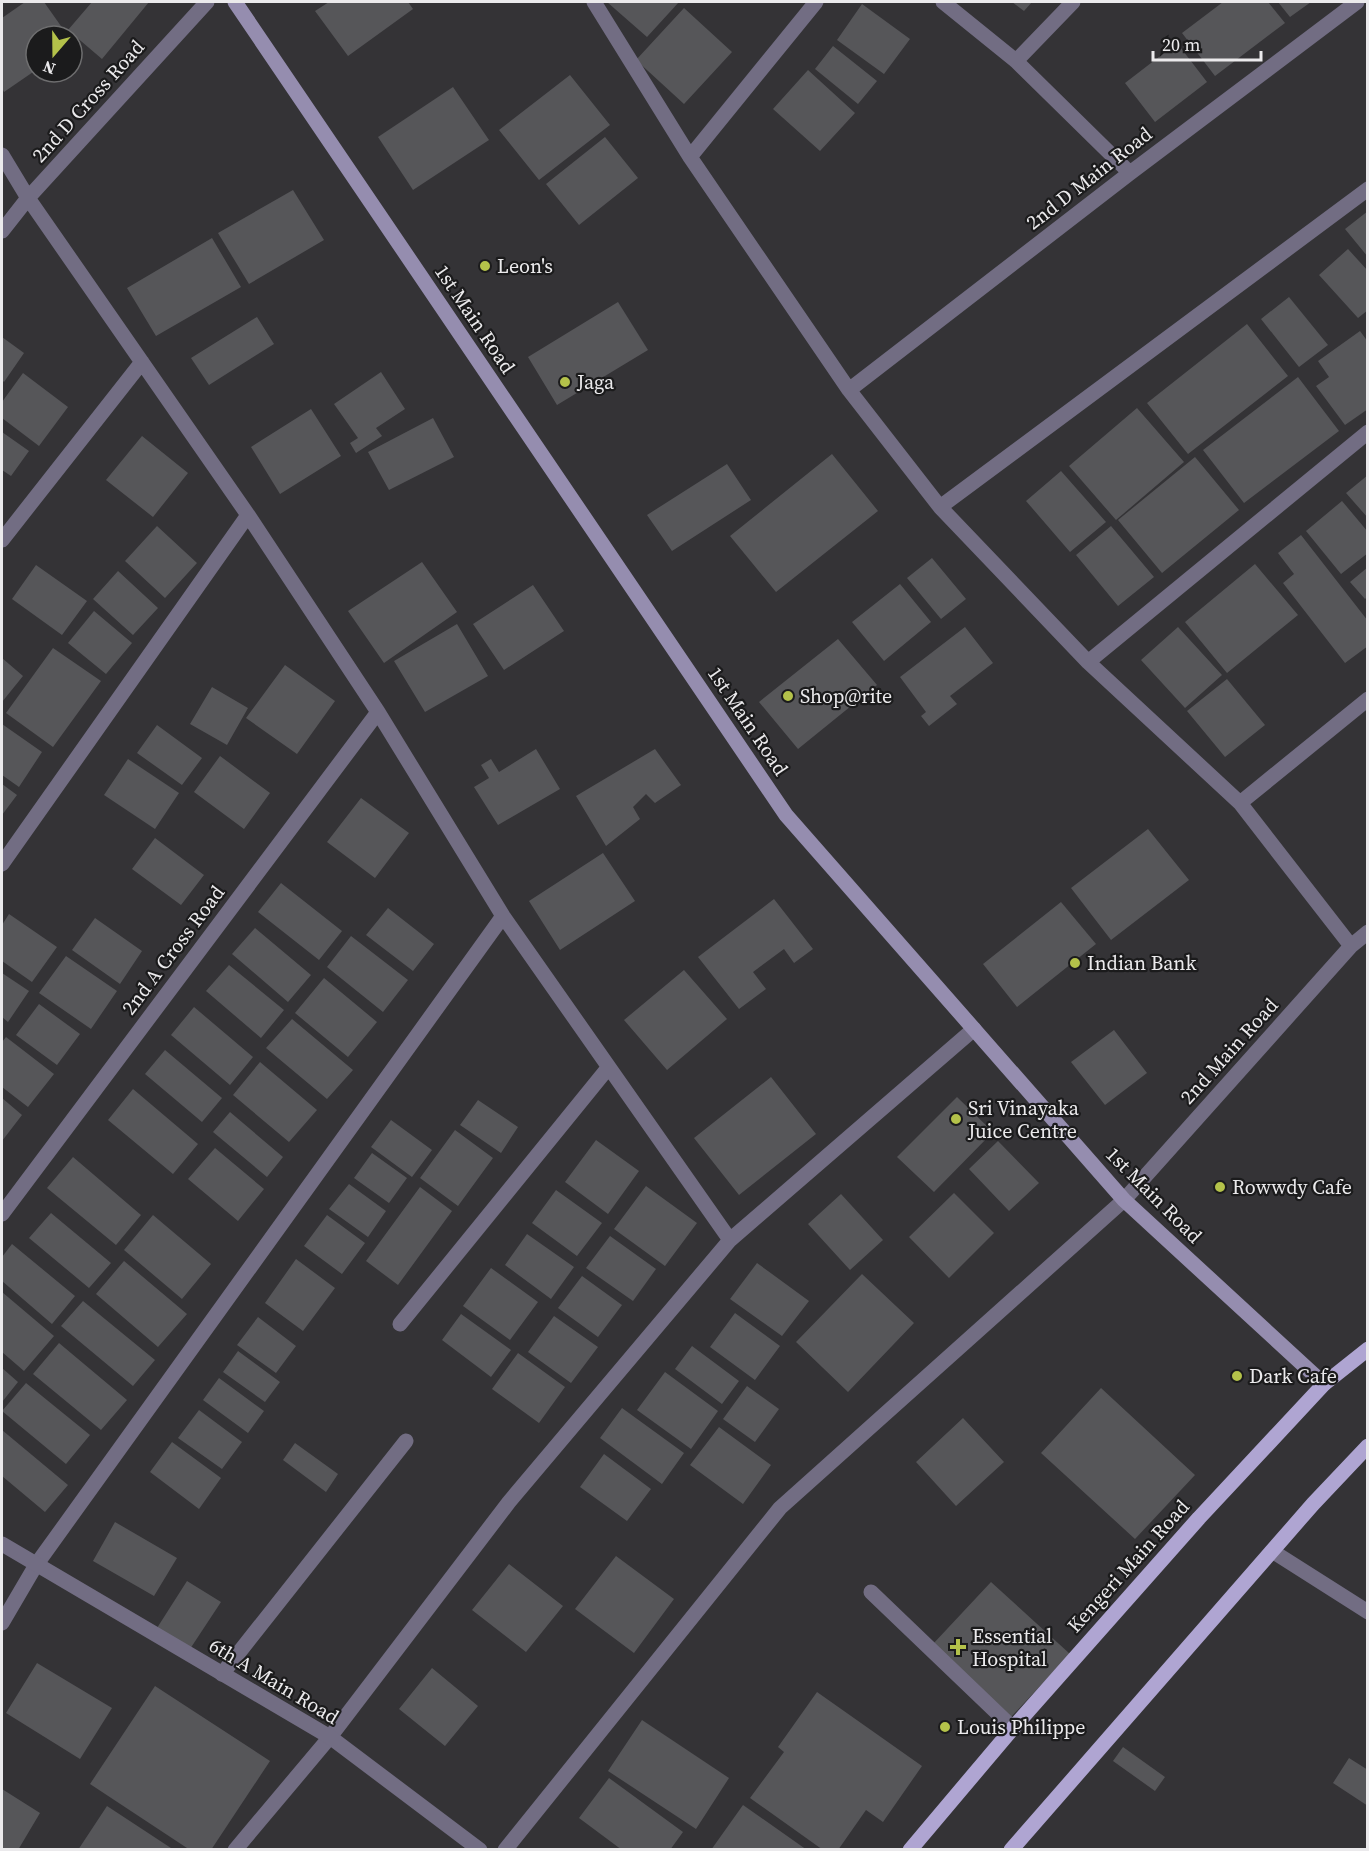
<svg xmlns="http://www.w3.org/2000/svg" width="1369" height="1851" viewBox="0 0 1369 1851" font-family="'Source Serif 4',serif">
	<rect width="100%" height="100%" fill="#343336"/>
	<!-- building -->
	<path fill="#565659" d="M25,2H44L68,36H36V70L4,92L2,88V18Z
		M92,2H149L102,59L68,30Z
		M329,2H408L413,9L348,56L315,11Z
		M607,2H679L647,37Z
		M1012,2H1032L1024,11Z
		M1223,2H1268L1285,23L1215,76L1182,33Z
		M1278,2H1311L1290,17Z
		M862,4L910,39L884,74L837,40Z
		M684,8L732,52L684,104L636,60Z
		M1177,43L1207,82L1155,122L1125,83Z
		M833,46L877,81L858,104L815,69Z
		M808,70L855,113L820,151L773,109Z
		M570,75L610,125L539,180L499,130Z
		M453,87L489,140L413,190L378,137Z
		M605,137L638,178L579,225L546,184Z
		M293,190L324,240L249,284L218,233Z
		M1368,211V257L1345,229Z
		M212,238L241,287L156,336L127,288Z
		M1348,249L1368,271V310L1358,318L1319,275Z
		M1289,297L1328,345L1299,367L1261,319Z
		M618,302L648,350L557,405L528,357Z
		M257,317L274,344L209,385L191,358Z
		M1247,324L1288,376L1188,454L1147,403Z
		M1360,331L1368,342V409L1345,425L1316,386L1329,377L1318,361Z
		M2,337L24,353L4,382L2,380Z
		M381,372L405,409L376,428L382,436L356,453L350,443L358,438L334,404Z
		M23,373L68,407L39,446L2,418V402Z
		M1298,377L1339,431L1244,503L1203,450Z
		M1137,408L1184,462L1116,520L1069,466Z
		M311,409L341,456L280,494L251,447Z
		M433,418L454,457L389,490L368,452Z
		M2,432L29,451L11,476L2,470Z
		M142,436L188,473L153,517L106,480Z
		M832,454L878,511L776,592L730,536Z
		M1195,457L1239,510L1162,573L1118,520Z
		M727,464L751,500L672,551L647,515Z
		M1061,471L1106,522L1070,552L1026,501Z
		M1368,475V518L1346,493Z
		M1342,501L1368,532V553L1341,574L1306,531Z
		M157,526L197,563L165,598L125,561Z
		M1111,526L1154,577L1118,606L1076,555Z
		M1301,535L1368,621V646L1345,663L1283,583L1294,574L1278,553Z
		M932,558L966,599L941,619L907,578Z
		M422,562L457,612L384,663L348,611Z
		M1255,564L1298,615L1227,673L1185,622Z
		M36,565L87,601L62,635L12,599Z
		M1368,567V596L1365,599L1350,582Z
		M118,571L158,608L133,635L93,599Z
		M900,584L931,622L884,661L852,622Z
		M533,585L564,631L504,670L473,624Z
		M94,611L132,643L106,674L68,643Z
		M457,624L488,676L425,712L394,661Z
		M965,627L993,663L950,696L957,704L929,726L921,716L926,712L900,677Z
		M1178,627L1222,675L1185,708L1141,660Z
		M838,639L877,685L798,749L759,702Z
		M53,648L101,681L53,747L6,713Z
		M2,658L23,676L2,702Z
		M285,665L335,701L297,754L246,718Z
		M1227,679L1265,725L1225,757L1187,711Z
		M212,687L248,708L227,745L190,724Z
		M2,724L42,752L19,787L2,775Z
		M157,725L202,758L182,785L137,753Z
		M536,749L560,789L498,825L474,787L489,778L481,765L491,759L499,772Z
		M655,749L681,785L655,803L646,794L633,807L640,819L606,846L576,796Z
		M220,756L270,793L244,829L194,792Z
		M128,759L179,793L155,829L104,795Z
		M2,784L17,795L2,815Z
		M361,798L409,833L375,878L327,842Z
		M1148,829L1189,880L1111,940L1071,888Z
		M155,838L204,875L181,905L132,869Z
		M603,853L635,901L560,950L529,901Z
		M281,883L342,931L319,960L258,912Z
		M774,899L813,949L794,963L784,949L753,972L766,989L739,1009L698,957Z
		M1061,902L1096,944L1017,1007L983,964Z
		M388,908L434,944L413,971L366,935Z
		M9,914L57,947L32,982L2,961V925Z
		M95,918L142,951L120,984L72,950Z
		M255,928L311,975L288,1002L232,954Z
		M351,936L408,980L383,1012L327,967Z
		M66,956L117,991L91,1029L39,993Z
		M229,965L284,1010L261,1038L206,991Z
		M684,970L727,1019L667,1070L624,1020Z
		M2,973L29,991L8,1022L2,1017Z
		M324,978L377,1022L348,1057L295,1013Z
		M39,1004L80,1034L57,1065L16,1035Z
		M194,1007L253,1057L230,1085L171,1035Z
		M292,1019L353,1070L327,1099L266,1048Z
		M1114,1030L1147,1073L1105,1105L1071,1062Z
		M6,1037L54,1074L28,1107L2,1087V1042Z
		M165,1050L222,1098L202,1122L145,1074Z
		M260,1062L317,1110L289,1142L233,1095Z
		M771,1077L816,1134L739,1195L694,1138Z
		M133,1089L198,1144L173,1174L108,1120Z
		M957,1097L993,1132L934,1192L897,1157Z
		M2,1098L22,1115L2,1141Z
		M478,1100L518,1127L501,1153L460,1125Z
		M230,1112L283,1157L267,1177L213,1132Z
		M391,1120L432,1150L412,1177L371,1147Z
		M455,1130L493,1158L458,1206L420,1178Z
		M596,1140L639,1171L608,1214L565,1182Z
		M998,1141L1039,1183L1009,1211L969,1169Z
		M215,1148L264,1189L238,1221L188,1179Z
		M372,1153L407,1178L389,1203L354,1178Z
		M73,1157L141,1215L116,1245L47,1188Z
		M349,1184L386,1211L368,1237L329,1209Z
		M646,1186L697,1223L665,1266L614,1229Z
		M420,1187L452,1211L398,1285L366,1261Z
		M556,1190L602,1223L577,1256L532,1223Z
		M954,1193L994,1233L949,1278L909,1237Z
		M841,1194L883,1240L850,1270L808,1224Z
		M51,1213L111,1263L89,1288L29,1238Z
		M153,1215L211,1264L182,1299L124,1250Z
		M327,1215L365,1243L342,1274L304,1246Z
		M527,1234L574,1267L551,1299L505,1265Z
		M610,1236L656,1269L633,1301L586,1268Z
		M12,1244L75,1296L52,1324L2,1281V1257Z
		M296,1259L335,1288L303,1331L265,1303Z
		M124,1261L187,1314L158,1347L96,1294Z
		M757,1263L809,1301L782,1336L730,1299Z
		M491,1268L538,1302L510,1340L463,1306Z
		M862,1274L914,1323L848,1392L796,1342Z
		M582,1276L622,1305L598,1337L558,1308Z
		M2,1292L54,1336L24,1371L2,1352Z
		M83,1301L155,1360L133,1386L61,1326Z
		M735,1313L780,1346L755,1380L710,1347Z
		M461,1314L511,1350L491,1377L442,1340Z
		M554,1316L598,1347L571,1383L528,1352Z
		M258,1317L296,1346L276,1373L237,1345Z
		M59,1343L127,1400L101,1430L33,1374Z
		M692,1346L739,1381L722,1404L675,1369Z
		M238,1351L280,1382L265,1402L223,1372Z
		M518,1353L565,1387L539,1423L492,1389Z
		M2,1368L18,1382L2,1402Z
		M665,1372L718,1411L691,1449L637,1410Z
		M219,1378L264,1411L248,1433L203,1400Z
		M26,1383L90,1435L66,1464L2,1411Z
		M747,1386L779,1409L755,1442L723,1419Z
		M1101,1388L1195,1475L1135,1539L1041,1453Z
		M622,1408L684,1453L662,1484L600,1438Z
		M199,1410L242,1442L222,1469L178,1438Z
		M963,1418L1004,1462L956,1506L916,1462Z
		M719,1427L771,1465L743,1504L690,1465Z
		M2,1430L68,1485L45,1512L2,1476Z
		M172,1442L221,1478L199,1509L150,1472Z
		M295,1443L338,1474L326,1492L283,1460Z
		M604,1454L651,1489L627,1521L580,1487Z
		M115,1522L177,1558L154,1596L93,1561Z
		M616,1556L674,1599L634,1653L575,1609Z
		M509,1564L563,1606L526,1652L472,1610Z
		M187,1581L221,1602L190,1649L157,1628Z
		M991,1582L1070,1654L1011,1717L933,1644Z
		M37,1663L112,1708L80,1759L6,1713Z
		M432,1668L478,1706L445,1746L399,1709Z
		M155,1686L270,1761L211,1850H190L90,1784Z
		M817,1692L922,1766L883,1822L866,1810L838,1850H823L750,1798L784,1752L778,1747Z
		M642,1720L729,1778L696,1829L608,1771Z
		M1123,1747L1165,1777L1155,1791L1113,1761Z
		M1349,1758L1368,1770V1806L1333,1783Z
		M609,1778L683,1832L670,1850H622L579,1818Z
		M2,1789L40,1813L18,1850H2Z
		M743,1805L807,1850H711Z
		M107,1806L174,1850H78Z"/>
	<g fill="none" stroke-linecap="round" stroke-linejoin="round">
		<!-- service -->
		<path stroke="#726d83" stroke-width="15" d="M1272,1551L1368,1612
			M871,1592L1013,1728"/>
		<!-- minor -->
		<path stroke="#726d83" stroke-width="15" d="M594,2L690,157L849,390L940,507L1088,662L1240,803L1351,946
			M943,2L1016,61L1130,173
			M1016,61L1073,2
			M2,155L28,198L248,515L378,712L503,916L730,1240L974,1029
			M690,157L816,2
			M2,231L28,198L207,2
			M849,390L1130,173L1357,2
			M940,507L1368,189
			M2,540L142,362
			M1088,662L1368,432
			M1240,803L1368,699
			M2,864L248,515
			M2,1214L378,712
			M400,1324L608,1068
			M2,1623L36,1565L503,916
			M222,1674L406,1441
			M235,1850L330,1737L509,1502L730,1240
			M505,1850L780,1508L1124,1200L1351,946L1368,932"/>
		<!-- tertiary -->
		<path stroke="#726d83" stroke-width="15" d="M2,1544L330,1737L480,1850"/>
		<!-- secondary -->
		<path stroke="#958daf" stroke-width="15" d="M235,2L786,815L1124,1200L1324,1384"/>
		<!-- primary -->
		<path stroke="#afa5d2" stroke-width="15" d="M910,1850L1013,1728L1199,1518L1324,1384L1368,1349
			M1011,1850L1313,1504L1368,1446"/>
	</g>
	<!-- markers -->
	<g fill="#b4c24a" stroke="#1b1b1c" stroke-width="2">
		<circle cx="485" cy="266" r="6"/>
		<circle cx="565" cy="382" r="6"/>
		<circle cx="788" cy="696" r="6"/>
		<circle cx="1075" cy="963" r="6"/>
		<circle cx="956" cy="1119" r="6"/>
		<circle cx="1220" cy="1187" r="6"/>
		<circle cx="1237" cy="1376" r="6"/>
		<path d="M955 1638h6v6h6v6h-6v6h-6v-6h-6v-6h6z"/>
		<circle cx="945" cy="1727" r="6"/>
	</g>
	<g text-anchor="middle" dominant-baseline="central" stroke-width="4.5" stroke-linejoin="round" paint-order="stroke">
		<!-- street labels -->
		<g font-size="20" fill="#ebeaec" stroke="#1b1b1c">
			<text transform="translate(88 101) rotate(-48)">2nd D Cross Road</text>
			<text transform="translate(1089 178) rotate(-38)">2nd D Main Road</text>
			<text transform="translate(475 319) rotate(56)">1st Main Road</text>
			<text transform="translate(748 721) rotate(56)">1st Main Road</text>
			<text transform="translate(173 950) rotate(-53)">2nd A Cross Road</text>
			<text transform="translate(1229 1051) rotate(-48)">2nd Main Road</text>
			<text transform="translate(1154 1195) rotate(45)">1st Main Road</text>
			<text transform="translate(1128 1566) rotate(-48)">Kengeri Main Road</text>
			<text transform="translate(274 1681) rotate(31)">6th A Main Road</text>
		</g>
		<!-- poi labels -->
		<g font-size="20" fill="#ebeaec" stroke="#1b1b1c" text-anchor="start">
			<text x="497" y="266">Leon's</text>
			<text x="577" y="382">Jaga</text>
			<text x="800" y="696">Shop@rite</text>
			<text x="1087" y="963">Indian Bank</text>
			<text x="968" y="1108">Sri Vinayaka<tspan x="968" dy="23">Juice Centre</tspan></text>
			<text x="1232" y="1187">Rowwdy Cafe</text>
			<text x="1249" y="1376">Dark Cafe</text>
			<text x="972" y="1636">Essential<tspan x="972" dy="23">Hospital</tspan></text>
			<text x="957" y="1727">Louis Philippe</text>
		</g>
	</g>
	<!-- border -->
	<rect width="1369" height="1851" fill="none" stroke="#ebeaec" stroke-width="6"/>
	<!-- north arrow -->
	<g transform="translate(54 54) rotate(200)"><circle r="28" fill="#1b1b1c" stroke="#6e6e6f" stroke-width="1.5"/>
	<path d="M0-4.5L10 22L0 15L-10 22Z" fill="#b4c24a"/>
	<text y="-9" font-size="16" font-weight="bold" text-anchor="middle" fill="#ebeaec">N</text>
	</g>
	<!-- scale -->
	<path d="M1153 51v9h108v-9" fill="none" stroke="#ebeaec" stroke-width="3"/>
	<text x="1162" y="51" font-size="18" fill="#ebeaec" stroke="#1b1b1c" stroke-width="4.5" paint-order="stroke">20 m</text>
</svg>
